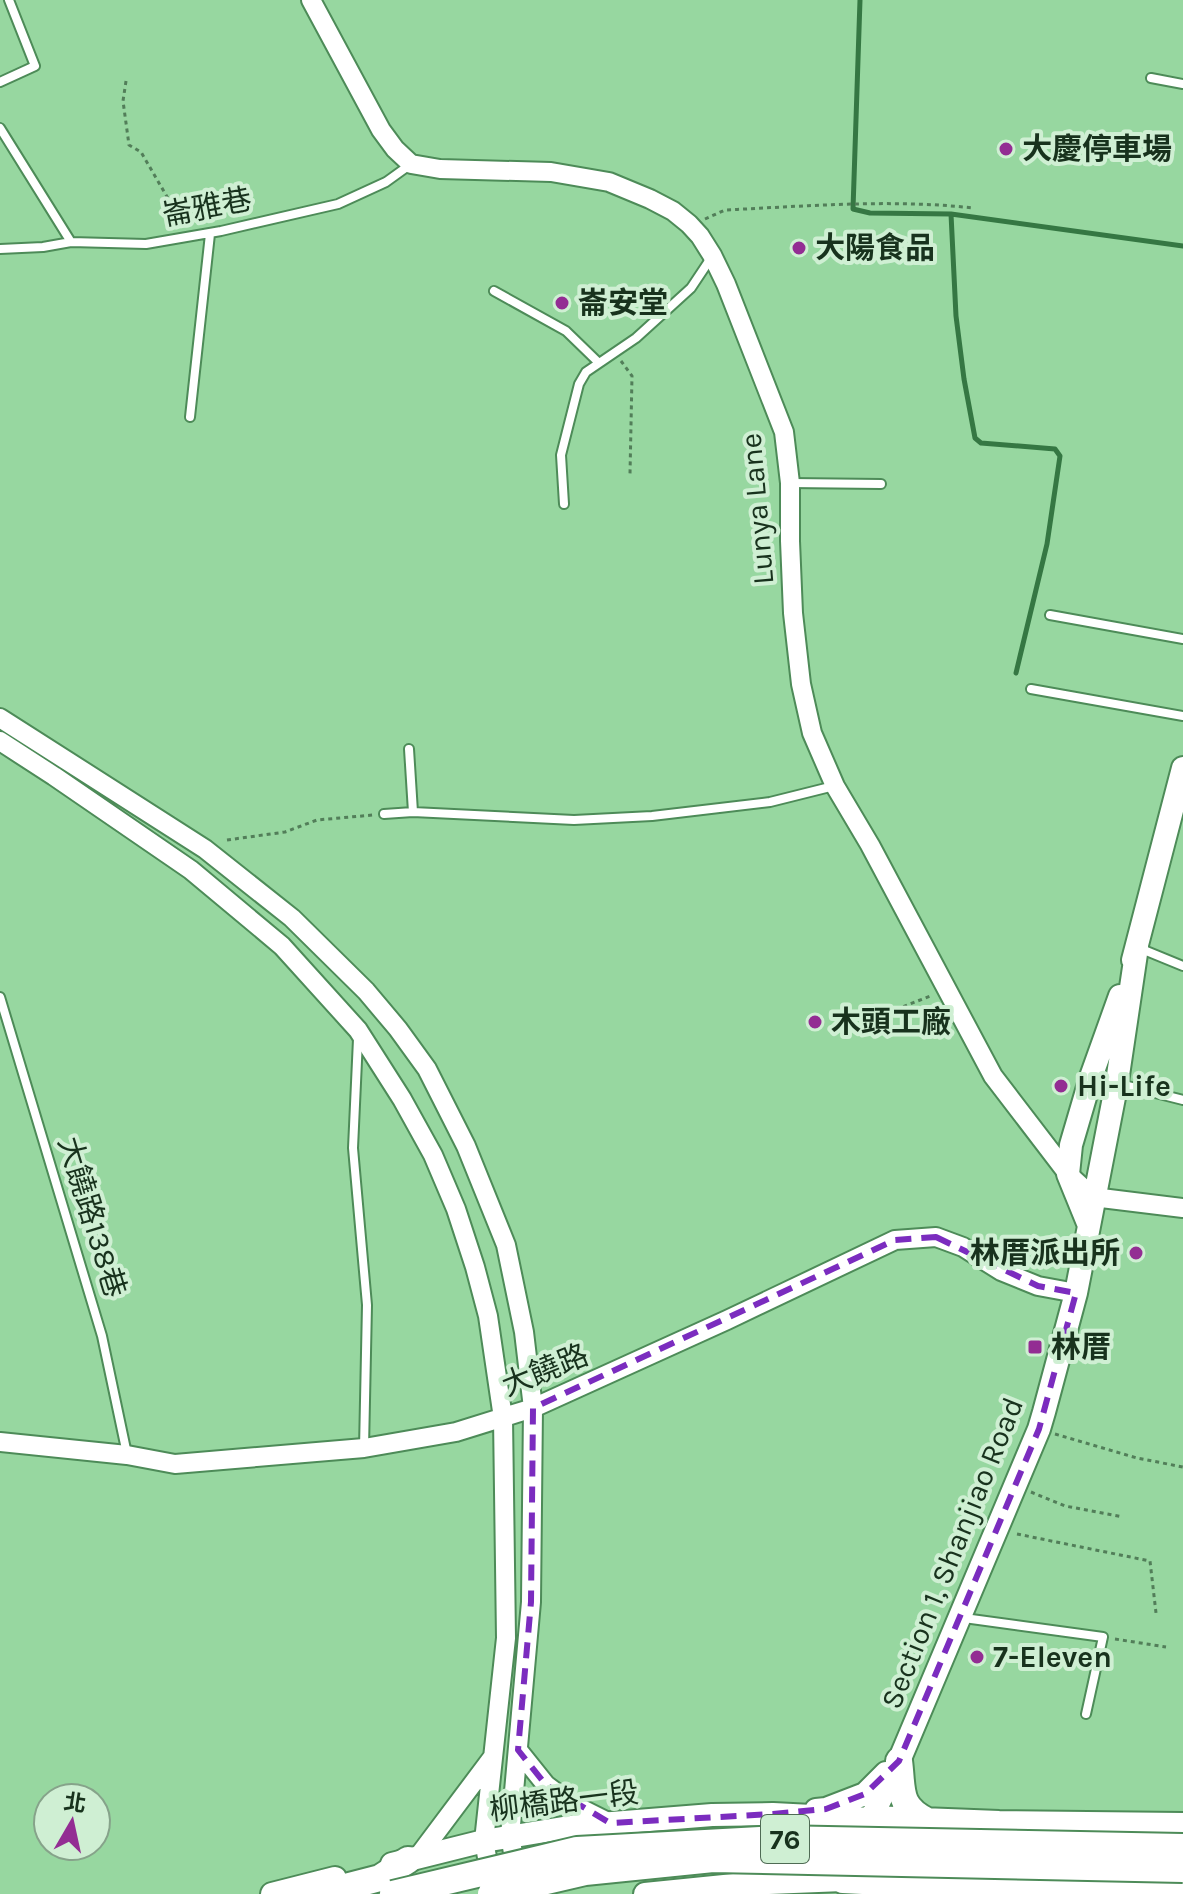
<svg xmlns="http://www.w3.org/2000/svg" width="1183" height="1894" viewBox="0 0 1183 1894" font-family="Karla,'Noto Sans TC',sans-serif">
	<rect width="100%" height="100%" fill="#97d7a0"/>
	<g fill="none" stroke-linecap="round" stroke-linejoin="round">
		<!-- stream -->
		<path stroke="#357743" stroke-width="5" d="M860,0L853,209L870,213L951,214L1183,246
			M951,214L956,316L964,379L975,438L981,443L1055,449L1060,456L1047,544L1016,673"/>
		<defs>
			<path id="service" d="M1151,78L1183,84
				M0,82L35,66L9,0
				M0,128L71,242
				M0,249L43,247L71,242L146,244L221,231L338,204L386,182L411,164
				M494,291L566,331L599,363
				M190,417L210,234
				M790,483L881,484
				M564,504L561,455L579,384L586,372L636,338L691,288L711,258
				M1050,615L1183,639
				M1031,689L1183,716
				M409,749L413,812
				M384,814L413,812L574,820L652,816L770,802L834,786
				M1139,948L1183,966
				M0,997L102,1336L127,1454
				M358,1039L353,1148L367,1305L364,1448
				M1092,1077L1183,1100
				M964,1618L1103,1637L1086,1714"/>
			<path id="tertiary" d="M311,0L381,130L395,149L411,164L440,169L551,172L609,182L650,199L673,211L689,224L700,236L712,255L726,284L784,432L790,483V541L793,613L801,684L812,733L835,786L870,845L993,1076L1068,1174L1093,1197L1183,1208
				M0,718L205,849L292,918L366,991L398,1029L427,1069L466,1146L506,1245L524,1332L533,1408L531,1602L510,1836L517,1875
				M0,741L54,776L191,870L282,946L358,1030L402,1099L433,1155L456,1209L475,1267L488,1316L503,1418L506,1638L484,1841L491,1879
				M0,1442L127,1455L175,1464L364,1448L456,1432L533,1408L727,1320L895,1240L936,1237L963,1247L1001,1271L1038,1286L1076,1293
				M518,1750L546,1785L570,1803L610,1823
				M417,1858L492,1758"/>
			<path id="secondary" d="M1133,960L1183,768
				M1088,1223L1068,1174L1071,1145L1091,1077L1120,996
				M816,1810L826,1809L865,1794L886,1773
				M865,1831L899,1761L1039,1429L1044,1412L1076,1293L1117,1082L1137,947
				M392,1864L484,1841L575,1826L712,1815L773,1814L870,1819
				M272,1894L335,1878
				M645,1894L744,1884L843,1880"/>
			<path id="trunk" d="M899,1761C903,1790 897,1806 927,1821
				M870,1819L999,1824L1183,1826
				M843,1880L1098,1893L1183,1894
				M318,1894L380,1878L408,1860"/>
		</defs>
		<!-- service casing -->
		<use href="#service" stroke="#4d8b58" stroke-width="12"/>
		<!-- tertiary casing -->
		<use href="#tertiary" stroke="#4d8b58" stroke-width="22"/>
		<!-- secondary casing -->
		<use href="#secondary" stroke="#4d8b58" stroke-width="26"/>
		<!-- trunk casing -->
		<use href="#trunk" stroke="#4d8b58" stroke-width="30"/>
		<!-- path -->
		<path stroke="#527e59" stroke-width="3" stroke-dasharray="4 4" stroke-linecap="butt" d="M126,81L123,101L129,145L141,152L184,226
			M705,219L725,210C808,206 891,199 974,208
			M621,361L632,376L630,474
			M227,840L285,832L317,820L373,815
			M866,1021L933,995
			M1055,1434L1137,1458L1183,1467
			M1031,1492L1065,1506L1123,1517
			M1017,1534L1150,1561L1156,1613
			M1115,1639L1166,1647"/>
		<!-- service -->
		<use href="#service" stroke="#fff" stroke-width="8"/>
		<!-- tertiary -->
		<use href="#tertiary" stroke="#fff" stroke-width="18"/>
		<!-- secondary -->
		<use href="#secondary" stroke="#fff" stroke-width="22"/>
		<!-- trunk -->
		<use href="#trunk" stroke="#fff" stroke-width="26"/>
		<defs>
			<path id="trunk-bridge" d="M393,1894L577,1850L777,1839L1183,1847
				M491,1894L585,1872L713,1859L1183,1869"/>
		</defs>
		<!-- trunk-bridge casing -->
		<use href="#trunk-bridge" stroke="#4d8b58" stroke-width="30" stroke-linecap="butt"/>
		<!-- trunk-bridge -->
		<use href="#trunk-bridge" stroke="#fff" stroke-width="26"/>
	</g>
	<!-- marked area -->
	<path fill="none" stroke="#7b2cbf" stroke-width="6" stroke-dasharray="16 10" stroke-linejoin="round" d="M936,1237L1038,1286L1076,1293L1039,1429L899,1761L865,1794L826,1809L773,1814L610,1823L546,1785L518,1750L531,1602L533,1408L895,1240Z"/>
	<!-- markers -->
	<g fill="#932d93" stroke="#cfefd3" stroke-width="3">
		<circle cx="1006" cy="149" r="8"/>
		<circle cx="799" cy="248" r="8"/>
		<circle cx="562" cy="303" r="8"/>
		<circle cx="815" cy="1022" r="8"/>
		<circle cx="1061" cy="1086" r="8"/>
		<circle cx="1136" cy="1253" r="8"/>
		<rect x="1027" y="1339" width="16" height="16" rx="4"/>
		<circle cx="977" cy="1657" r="8"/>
	</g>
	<g text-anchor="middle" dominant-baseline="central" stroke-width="8" stroke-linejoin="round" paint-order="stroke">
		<!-- shield labels -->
		<rect fill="#cfefd3" stroke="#4f6b54" stroke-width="2" x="761" y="1815" width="48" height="48" rx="6"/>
		<g font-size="28" font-weight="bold" fill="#18321d">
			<text x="785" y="1839">76</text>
		</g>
		<!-- poi labels -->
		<g font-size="30" font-weight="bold" fill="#18321d" stroke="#cfefd3" text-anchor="start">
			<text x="1022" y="149">大慶停車場</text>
			<text x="815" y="248">大陽食品</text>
			<text x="578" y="303">崙安堂</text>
			<text x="831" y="1022">木頭工廠</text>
			<text x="1077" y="1086">Hi-Life</text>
			<text x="1120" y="1253" text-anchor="end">林厝派出所</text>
			<text x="1051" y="1347">林厝</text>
			<text x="993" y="1657">7-Eleven</text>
		</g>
		<!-- street labels -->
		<g font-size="30" fill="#18321d" stroke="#cfefd3">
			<text transform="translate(207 207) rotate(-11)">崙雅巷</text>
			<text transform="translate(757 509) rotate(-95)">Lunya Lane</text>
			<text transform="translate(92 1217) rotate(73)">大饒路138巷</text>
			<text transform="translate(545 1370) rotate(-22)">大饒路</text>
			<text transform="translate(952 1553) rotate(-68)">Section 1, Shanjiao Road</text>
			<text transform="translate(564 1801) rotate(-7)">柳橋路一段</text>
		</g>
	</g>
	<!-- north arrow -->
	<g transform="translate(72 1822) rotate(9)"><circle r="38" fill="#cfefd3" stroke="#86a38a" stroke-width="2"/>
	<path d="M0-6L14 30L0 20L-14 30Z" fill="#932d93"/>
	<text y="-12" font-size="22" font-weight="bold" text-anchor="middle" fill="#18321d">北</text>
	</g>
</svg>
